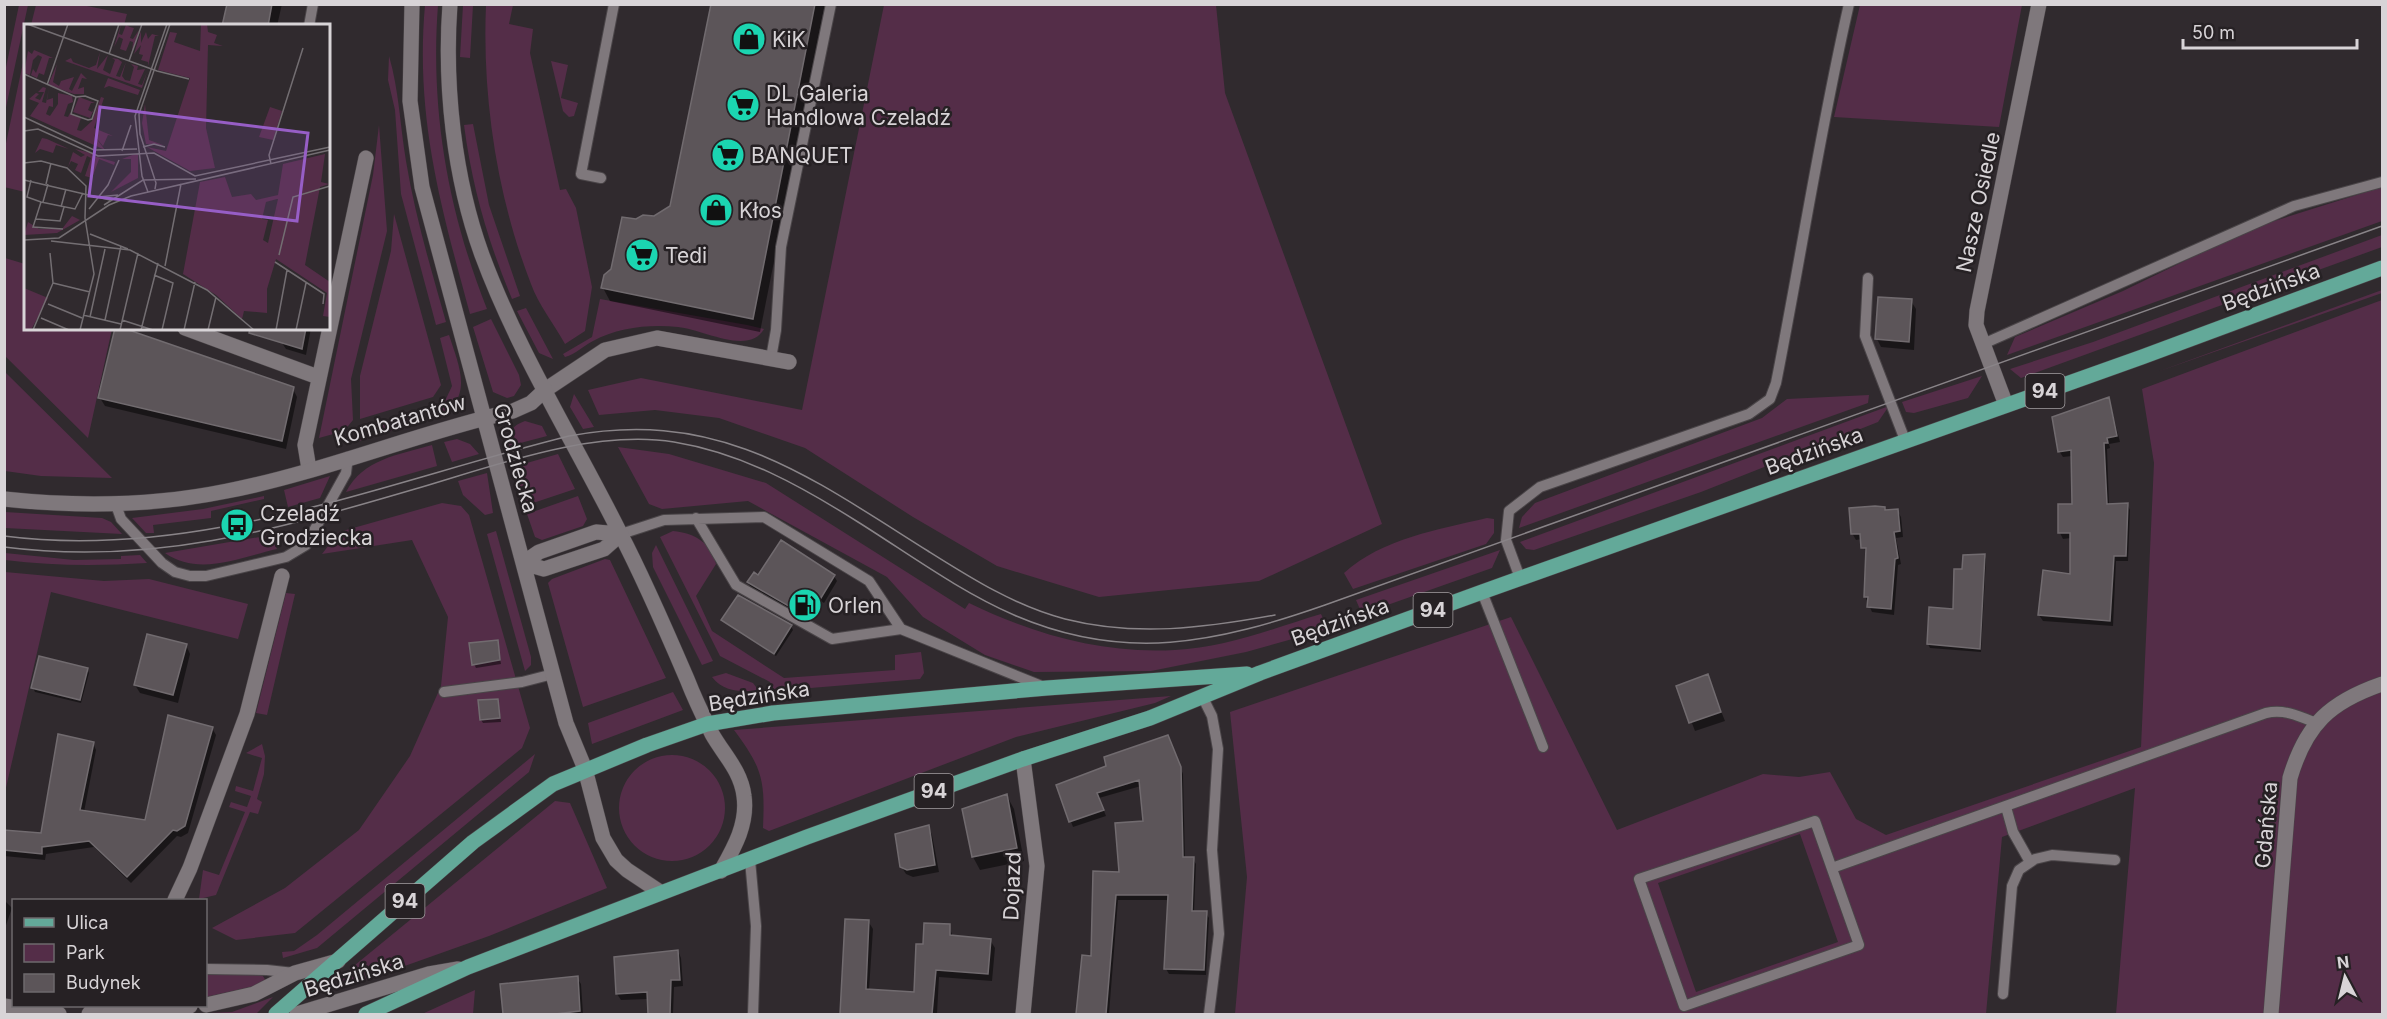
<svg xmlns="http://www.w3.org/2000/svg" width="2387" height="1019" viewBox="0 0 2387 1019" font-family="Inter,sans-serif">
	<rect width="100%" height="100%" fill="#302a2e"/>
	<!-- green -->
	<path fill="#542d48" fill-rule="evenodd" d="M19,5H28L5,112V72Z
		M36,5H82L127,14L124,25H31Z
		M425,5H438C430,110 448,211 487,309L470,314C441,207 415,118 425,5Z
		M463,5H473L470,58L460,57Z
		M486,5H513L509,24L533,29L530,53L560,190L566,189L576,208L592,287L585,331L565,344C554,324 538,304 531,284C497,197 482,97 486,5Z
		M884,5H1216L1225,93L1382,524L1259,581L1099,597L997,566L913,517L805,448L719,418L655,410L599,415L588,390L641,378L802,410Z
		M1860,5H2022L1999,127L1834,117Z
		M25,53V192L4,187L5,148Z
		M389,56C399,90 400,125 406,161C415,216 431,269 446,322L436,325L401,194L395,110L388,80Z
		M551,61L568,65L561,98L578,103L574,116L569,117L563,111Z
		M473,124L489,205L520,296L512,299C488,242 472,186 464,125Z
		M379,125L387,231L351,379L353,420L344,431L319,438L373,175Z
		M2382,187V221L2007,355L2015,337L2123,291L2252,228Z
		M394,214L441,385L433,397L360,419V376L391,251Z
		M2382,235V247L2021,378L2010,369L2093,342Z
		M5,258L25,264L26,328L112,329L88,438L5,356Z
		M2382,290V293L2157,372Z
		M600,299L747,325L764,329C749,356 702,329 678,327C651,324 618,327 593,341C583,346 576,354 565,357L563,354L592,337Z
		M2382,300V1014H2116L2135,788L2002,837L1986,1014H1235L1247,877L1230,712L1511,617L1617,830L1763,774L1799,777L1830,772L1856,819L1886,835L2141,747L2154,463L2142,389ZM1800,834L1838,942L1696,992L1658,883Z
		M526,308L553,359L539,353L517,311Z
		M491,319L519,375L521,385L514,396L507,398L493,392L473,327Z
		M449,335C459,366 475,399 437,416L434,407L445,401L452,386L440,338Z
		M5,372L112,478L41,476L5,471Z
		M1982,376L1968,398L1914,413L1906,412L1902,402Z
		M574,394L594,427L583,429L570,407Z
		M1869,395L1868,403L1519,528L1522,517L1535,503L1762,418L1787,399Z
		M1889,406L1878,422L1701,492L1534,550L1526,549L1520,542Z
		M419,412L423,421L356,442L372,426Z
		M525,421L542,426L547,436L509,446C509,432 511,426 525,421Z
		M457,439L470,444L479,454L452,462L444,442Z
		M432,445L437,466L346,492C363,459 398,455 432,445Z
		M618,447L669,454L766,483L965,609L969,603C1035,635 1102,654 1175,650C1225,648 1274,628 1321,614L1328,629L1246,652L1151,671L1034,672L985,655L923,617L887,577L748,501L662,509L649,504Z
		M558,454L575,489L524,506L513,467Z
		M487,473L493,513L485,515L463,495L458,481Z
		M330,476L320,498L288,507L284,490Z
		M264,496V499L211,511V518L153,525L154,533H146L132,518L203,509Z
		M578,496L587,519L583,526L542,540L535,537L527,514Z
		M442,503L461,506L469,515L530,728L522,748L295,933L236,940L212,928L285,888L359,830L410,756L441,686L448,617L412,540L322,554L339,532Z
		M5,512L102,518L111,522L122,534L5,528Z
		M1487,518L1494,519V533L1486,544L1353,589L1344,573C1383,538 1437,530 1487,518Z
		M496,531L531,657V665L525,671L487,534Z
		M673,531C695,533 711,543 716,564L696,596L712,631L784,678L895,670V655L921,652L924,673L920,679L774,691L770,682L720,656L660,537Z
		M271,535L277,549C241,557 199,577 165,553Z
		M656,545L713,661L702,665L653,567L652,553Z
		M1500,550L1492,568L1362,614L1356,600Z
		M5,553L74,560L121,559V556L140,555L147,563C99,566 53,566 5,560Z
		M605,559L610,560L666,678L583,707L548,583L552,579Z
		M5,572L104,581L149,579L248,604L238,639L51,592L5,792Z
		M286,593L295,594L267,715L256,713Z
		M726,673L753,683L759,691C742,692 723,692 712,677Z
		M673,692L683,710L592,744L588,723Z
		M1171,696L1155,703L1016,737L769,831L763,828C765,780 763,769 734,730Z
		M262,744L265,756L264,774L257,799L262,802L258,814L250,812L216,895L199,899L203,870L219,875L245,812L229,807L231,802L247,807L251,796L235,791L236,786L253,791L262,758L246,753Z
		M535,754L529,772L317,948L283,958L282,952L294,951L317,935Z
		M619 808a53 53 0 1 1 106 0a53 53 0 1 1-106 0Z
		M555,801L570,803L607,888L489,936L340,989L338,987V979Z
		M261,973L266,981L259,985L206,997V974Z
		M475,990L473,1014H422Z
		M273,997L256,1014H189L232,1012Z"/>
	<!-- shadow -->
	<path fill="#0007" d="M229,4H282L277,26H224Z
		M713,4H825L760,332L610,301L603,288L637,220L654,218L671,207Z
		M1911,301L1916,309L1914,350L1881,347L1877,339Z
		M272,328H311L306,355L286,349Z
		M293,389L297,397L286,449L105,406L100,398Z
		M2109,399L2120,442L2109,444L2110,448L2107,449L2109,505L2127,504L2130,510L2128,561H2116L2113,626L2043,621L2039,615L2071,575V538L2063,539L2060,533L2073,505L2072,456L2063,457L2059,451Z
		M1897,510L1901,517L1903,537L1896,538L1901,564L1898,565L1894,615L1872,612L1865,596L1866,554L1862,539L1856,540L1852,533Z
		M1984,555L1986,559L1981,652L1930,648L1928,644L1954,611L1964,571Z
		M834,576L837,581L824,603L815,597L803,616L751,588L748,582L758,577Z
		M723,620L791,626L793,630L776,656Z
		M497,641L501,664L476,668L474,664Z
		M186,645L190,654L178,703L140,693L135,685Z
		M87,669L89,673L81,703L35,692L33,688Z
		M1707,676L1725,721L1695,731L1678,687Z
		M498,700L501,722L483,723L481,720Z
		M212,728L216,735L188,833L181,837L177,836L131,883L94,847L46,854L45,860L4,856V831L43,835L93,743L96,750L84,812L146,822Z
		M1171,743L1183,774L1185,859H1193L1196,864L1194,912L1206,913L1209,918L1206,975L1169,974L1166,969L1169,900H1118L1109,1014H1077L1084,957H1092L1120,873L1145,822L1141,786L1099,798L1106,816L1073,827L1058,786Z
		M1007,796L1014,809L1024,861L980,870L973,857L963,810Z
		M928,827L932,835L939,872L913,877L906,874L901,866Z
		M4,900L12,908L4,931Z
		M846,920L868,921L873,929L869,990L916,994L925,945L949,926L953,937L990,940L995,948L992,981L939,977L937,1014H842Z
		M678,951L681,958L683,986L674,987L673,1014H649V999L621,1000L617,994Z
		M577,978L581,984L583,1014H505L502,985Z"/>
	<!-- building -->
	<path fill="#5c5559" stroke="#716b6f" stroke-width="1.5" d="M227,4H272L268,26H222Z
		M711,4H815L753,319L601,288L604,275L611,269L622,217L636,219L643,215L654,216L670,206Z
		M1878,297L1912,299L1909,342L1875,339Z
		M115,328H123L294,387L282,441L98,398Z
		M250,328H306L302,349L249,333Z
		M2109,397L2117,436L2107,438L2108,443H2104L2107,504L2128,503L2126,556H2114L2110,621L2038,615L2043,570L2070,574V533H2058V504H2072L2071,450L2058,452L2052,417Z
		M1875,506L1885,507V510L1898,509L1900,531L1894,532L1898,558L1895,559L1891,609L1867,607L1868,597H1864L1866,548H1861L1860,534H1851L1849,508Z
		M781,540L835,575L821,598L811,592L799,612L747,582L754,572L758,575Z
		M1985,554L1980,649L1927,644L1929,607L1953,609L1954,569H1962L1963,555Z
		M738,595L792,625L774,654L721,620Z
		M147,634L187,644L173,695L134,685Z
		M498,640L500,660L472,665L469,643Z
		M39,656L88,668L80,700L31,688Z
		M1708,674L1721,712L1689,723L1676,686Z
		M498,699L500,718L480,720L478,700Z
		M168,715L213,727L185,826L177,831L173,830L127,877L89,841L42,847V854L4,850V830L41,833L58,734L94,742L80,810L145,820Z
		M1168,735L1181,767L1183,857H1194L1192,911H1207L1204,970L1164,969L1168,895H1116L1106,1014H1076L1082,955L1091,956L1093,871L1119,872L1115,823L1143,821L1139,780L1097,793L1104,810L1069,822L1056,785L1106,766L1104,757Z
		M1007,794L1017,848L972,857L962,809Z
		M929,825L935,865L907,870L900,867L895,834Z
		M845,919L869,920L866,989L914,992L916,944H923L924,923L950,924V935L991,939L988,974L936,970L932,1014H840Z
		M678,950L680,980H671L670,1014H648L647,992L616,994L614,957Z
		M578,976L580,1011L555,1014H503L500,984Z"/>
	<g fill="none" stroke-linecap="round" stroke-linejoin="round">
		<defs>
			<path id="lane" d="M309,26L313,4
				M601,178L581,174L614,4
				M1868,278L1865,336L1905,440
				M1983,344L2294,206L2382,182
				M771,358L776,330L781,247L831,4
				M116,505L121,519L162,563L175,572L190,576H206L286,557L306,545L346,473L348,457
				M696,518L736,585L832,639L901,629
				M621,534L664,520L764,517L869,581L901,629L1044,687
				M1520,578L1506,540L1509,511L1540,487L1749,414L1770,399L1776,383C1801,257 1820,130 1849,4
				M1482,592L1543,747
				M444,692L522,682L553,674
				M1203,698L1212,716L1218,749L1212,850L1219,934L1209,1014
				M2006,807L2013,832L2030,862
				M1815,821L1859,945L1684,1006L1639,879Z
				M750,860L756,926L753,1014
				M1832,868L2266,713C2285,709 2299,716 2316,723
				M206,969L267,970L294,973
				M2003,994L2012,886L2019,870L2035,859L2052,855L2115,860"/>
			<path id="street" d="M185,328L318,377
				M545,390L605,350L657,338L789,362
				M2006,405L1976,325L1977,311L2039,4
				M309,469L305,445L366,158
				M175,900L190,868L247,714L282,576
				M206,1005L254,994L295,973L338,961
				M4,1006L59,1014
				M89,1014L96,1006
				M105,1014L145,1006H190
				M297,1014L429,974L458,969
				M1023,1014L1037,866L1023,759
				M2271,1014L2290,778C2306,724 2330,702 2382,684"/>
			<path id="secondary" d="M412,4L410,101L422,187L566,723L585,769L603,838L616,860L627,870L660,892
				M450,4C444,86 454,178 482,255C518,352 574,441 620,533C645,581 666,630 687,679C694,697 703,716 712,734C724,755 741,771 744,796C748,824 734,848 721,871
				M4,499C79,507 154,506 227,491C324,472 417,433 513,411L531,403L545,390
				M523,563L544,569L604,549L621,534
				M523,563L539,552L596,532L621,534"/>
			<path id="primary" d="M276,1014L473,842L553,784L647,745L707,724L773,713L1047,688L1247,674
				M366,1014L468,967L807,837L1023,759L1150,718L1260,673L1482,592L2142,357L2382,268"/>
		</defs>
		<!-- lane casing -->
		<use href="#lane" stroke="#4a4548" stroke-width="12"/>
		<!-- street casing -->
		<use href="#street" stroke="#4a4548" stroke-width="16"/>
		<!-- secondary casing -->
		<use href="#secondary" stroke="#4a4548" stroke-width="16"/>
		<!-- primary casing -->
		<use href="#primary" stroke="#4a4548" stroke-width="16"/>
		<!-- lane -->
		<use href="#lane" stroke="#7f787c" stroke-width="10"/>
		<!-- street -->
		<use href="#street" stroke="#7f787c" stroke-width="15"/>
		<!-- secondary -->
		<use href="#secondary" stroke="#7f787c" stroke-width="15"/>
		<!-- primary -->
		<use href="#primary" stroke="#63a999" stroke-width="15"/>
		<!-- tram -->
		<path stroke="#898488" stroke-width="1.5" d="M4,536C198,561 384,482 569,436C719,408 807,475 928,551C971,578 1015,606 1065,619C1136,637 1204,628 1275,615
			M4,547C152,566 275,530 415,489C494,466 591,429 674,442C742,453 801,486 858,522C909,554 959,591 1014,615C1125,663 1216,643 1325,605L2382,226"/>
	</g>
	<!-- icons -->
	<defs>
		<symbol id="shop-disc" viewBox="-11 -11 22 22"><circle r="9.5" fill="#1bd5b1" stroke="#262124"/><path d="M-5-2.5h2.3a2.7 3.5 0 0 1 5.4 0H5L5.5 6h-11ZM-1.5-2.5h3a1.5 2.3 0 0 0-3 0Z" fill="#111"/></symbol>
		<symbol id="supermarket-disc" viewBox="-11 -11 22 22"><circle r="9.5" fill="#1bd5b1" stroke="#262124"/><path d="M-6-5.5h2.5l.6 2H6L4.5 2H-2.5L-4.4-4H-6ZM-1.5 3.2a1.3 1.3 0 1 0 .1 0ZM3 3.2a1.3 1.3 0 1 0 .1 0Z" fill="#111"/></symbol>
		<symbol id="bus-disc" viewBox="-11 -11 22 22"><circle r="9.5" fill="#1bd5b1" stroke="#262124"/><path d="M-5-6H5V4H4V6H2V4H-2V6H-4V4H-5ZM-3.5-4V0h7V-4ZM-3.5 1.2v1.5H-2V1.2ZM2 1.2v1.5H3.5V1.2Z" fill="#111"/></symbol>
		<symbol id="fuel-disc" viewBox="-11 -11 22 22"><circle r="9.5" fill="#1bd5b1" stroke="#262124"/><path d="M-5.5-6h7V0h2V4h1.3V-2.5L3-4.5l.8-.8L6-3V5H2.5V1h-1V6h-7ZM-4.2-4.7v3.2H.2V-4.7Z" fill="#111"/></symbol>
	</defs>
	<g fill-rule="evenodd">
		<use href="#shop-disc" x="730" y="20" width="38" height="38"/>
		<use href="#supermarket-disc" x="724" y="86" width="38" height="38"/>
		<use href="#supermarket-disc" x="709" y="136" width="38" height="38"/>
		<use href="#shop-disc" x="697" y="191" width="38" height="38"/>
		<use href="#supermarket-disc" x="623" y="236" width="38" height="38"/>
		<use href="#bus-disc" x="218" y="506" width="38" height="38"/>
		<use href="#fuel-disc" x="786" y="586" width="38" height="38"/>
	</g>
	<g text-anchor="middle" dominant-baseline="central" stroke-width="5" stroke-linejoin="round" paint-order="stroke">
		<!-- shield labels -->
		<g fill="#262124" stroke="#a39ea1" stroke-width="1.5">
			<rect x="2025.5" y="374" width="39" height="34" rx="4.5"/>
			<rect x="1413.5" y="593" width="39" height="34" rx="4.5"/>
			<rect x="914.5" y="774" width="39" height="34" rx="4.5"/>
			<rect x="385.5" y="884" width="39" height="34" rx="4.5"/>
		</g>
		<g font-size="20" font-weight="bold" fill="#d8d4d7">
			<text x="2045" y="391">94</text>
			<text x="1433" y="610">94</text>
			<text x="934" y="791">94</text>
			<text x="405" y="901">94</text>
		</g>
		<!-- poi labels -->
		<g font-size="21" fill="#d8d4d7" stroke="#262124" text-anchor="start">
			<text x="772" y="39">KiK</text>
			<text x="766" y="93">DL Galeria<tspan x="766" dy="24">Handlowa Czeladź</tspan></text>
			<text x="751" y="155">BANQUET</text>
			<text x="739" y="210">Kłos</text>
			<text x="665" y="255">Tedi</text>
			<text x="260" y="513">Czeladź<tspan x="260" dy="24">Grodziecka</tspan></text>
			<text x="828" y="605">Orlen</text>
		</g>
		<!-- street labels -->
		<g font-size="21" fill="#d8d4d7" stroke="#262124">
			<text transform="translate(1978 202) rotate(-78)">Nasze Osiedle</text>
			<text transform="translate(2271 287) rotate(-20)">Będzińska</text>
			<text transform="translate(400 420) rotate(-16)">Kombatantów</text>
			<text transform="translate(1814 451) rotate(-20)">Będzińska</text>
			<text transform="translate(516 458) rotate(74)">Grodziecka</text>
			<text transform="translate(1340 622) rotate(-20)">Będzińska</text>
			<text transform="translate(759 696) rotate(-9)">Będzińska</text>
			<text transform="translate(2266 825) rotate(-85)">Gdańska</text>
			<text transform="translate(1012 886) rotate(-88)">Dojazd</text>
			<text transform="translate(354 975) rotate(-17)">Będzińska</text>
		</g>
	</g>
	<!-- overview -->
	<g transform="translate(24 24)">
		<rect width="306" height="306" fill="#302a2e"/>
		<path d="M97,0L95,10L98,11L102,1L106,3L110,4L106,14L109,15L115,6L108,29L109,18L106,17L102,27L96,25L99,15L95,13L90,23ZM177,0H183L184,8L193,11L190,19L199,22L184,21L182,104L191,144L166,147L123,123L142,127L166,54L134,46L146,8L153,9L150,18L176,27ZM117,7V19L122,8L124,15L128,10L135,12H131L124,42V38L117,36L119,31L115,30L117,21L110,30ZM10,26L29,34H25L20,51L15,49L13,54L7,51L9,45L12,49L18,33L14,31L9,36L6,51L0,49L4,27L8,30ZM76,28L73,45L84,31L79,46L86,50L91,36L88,34L94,35L98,38L92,52L96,53L102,38L98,52L101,56L106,57L110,43L107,40L114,42L113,46L121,45L114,60L118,61L123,48L118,64L41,37L47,34L49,38L65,44L72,41ZM33,40L29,58L35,62L37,57L50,53L45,65L48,67L57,49L63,55L58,54L54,65L60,63V70H50L24,61ZM84,54L116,66L114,71L85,62L80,64ZM19,63L22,64L18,78L22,79L25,64L23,76L29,74V83L25,82L22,90L26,92L34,80V69L48,72L49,78L44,80L40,92L44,93L46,89L57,94L53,106L57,107L68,97L77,73L80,74L70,104L89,112L84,111L79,122L69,110L81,126L6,92L15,79L5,75L12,69L15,70L11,74L16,76L20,68H14ZM55,73L71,79H67L64,86L68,88L71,83L66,94L49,88ZM121,80L125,116L139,121L122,120L118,99ZM246,83L258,87L249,116L235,113ZM18,114L23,115L45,125L32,121L29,129L16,125L11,129ZM51,125L83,133L66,131L91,138L90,141L75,135L68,154L61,152L67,134L63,132L57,149L51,146L54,140L47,137L44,143L49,128L57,133L61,131ZM111,130H114V154L87,168L107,148V135H98ZM301,130L297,158L305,160L296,163L281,241L306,258V293L299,292L303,269L252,235L243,265V289L220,287L218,295L192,271L159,250L176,158L201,153L208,173L227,170L232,176L254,171L259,140ZM253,175H254L244,219L239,216L244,196L238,195L242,178ZM48,192L56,196L33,209L0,211L4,198L15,205H38ZM0,264L24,274L7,306H0Z" fill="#542d48" fill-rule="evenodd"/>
		<path fill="none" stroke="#736e72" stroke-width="1.5" d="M3,0L133,47L165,55M85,30L95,0M105,37L118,0M0,50L52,73M23,61L44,0M61,72L74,77L68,95L64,96L47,90L52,73ZM0,93L70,126L113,125M0,107L14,105L74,132L130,129L171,152L306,123M119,123L130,120L141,123M98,127L107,101M0,139L17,137L43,144L62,162L61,194L70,250L56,306M247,140L245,131L279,24M0,156L86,176M7,156L3,173L17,178L51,185L59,169M22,160L27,139M131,165L132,159L116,110L115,90L146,0M124,168L118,152L111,92L143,0M74,173L94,171M17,178L9,203L39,205M19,178L24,160M80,181L119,156L172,155M37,183L42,165M65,185L84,161L95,136M12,195L36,197L40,183M66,210L104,225M0,216L35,214L85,181L107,172L306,126M27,217L106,226L183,266L230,306M255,231L269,173L306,162M251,238L300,270L299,280M141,242L157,160M130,251L149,259L138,306M29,259L66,268M24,280L58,294M59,291L97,300M66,293L81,225M17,294L45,306M81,296L97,222M98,296L129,306M9,306L29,259L26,229M96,306L114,229M117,306L134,239M160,306L171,258M184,306L192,273M252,306L263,246M272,306L282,259"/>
		<path fill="#975ec6" fill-opacity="0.15" stroke="#975ec6" stroke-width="3" d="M76,83L284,109L273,197L65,172Z"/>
		<rect width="306" height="306" fill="none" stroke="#d8d4d7" stroke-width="3"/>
	</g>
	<!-- border -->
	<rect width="2387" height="1019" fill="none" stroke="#d8d4d7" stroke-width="12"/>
	<!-- legend -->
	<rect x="12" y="899" width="195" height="108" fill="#262124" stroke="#6d696c" stroke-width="1.5"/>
	<rect x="24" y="918" width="30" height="9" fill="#63a999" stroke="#6d696c" stroke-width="1.5"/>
	<text x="66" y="929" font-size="18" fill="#d8d4d7">Ulica</text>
	<rect x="24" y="944" width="30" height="18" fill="#542d48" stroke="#6d696c" stroke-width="1.5"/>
	<text x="66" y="959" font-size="18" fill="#d8d4d7">Park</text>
	<rect x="24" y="974" width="30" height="18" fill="#5c5559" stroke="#6d696c" stroke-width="1.5"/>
	<text x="66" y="989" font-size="18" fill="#d8d4d7">Budynek</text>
	<!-- north arrow -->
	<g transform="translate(2345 977) rotate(353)" stroke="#262124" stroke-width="4.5" paint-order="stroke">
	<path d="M0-4.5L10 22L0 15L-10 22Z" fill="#d8d4d7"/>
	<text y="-9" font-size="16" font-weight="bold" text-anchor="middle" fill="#d8d4d7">N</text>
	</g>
	<!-- scale -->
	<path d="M2183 39v9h174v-9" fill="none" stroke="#d8d4d7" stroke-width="3"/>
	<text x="2192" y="39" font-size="18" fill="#d8d4d7" stroke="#262124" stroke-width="4.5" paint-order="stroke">50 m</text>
</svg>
